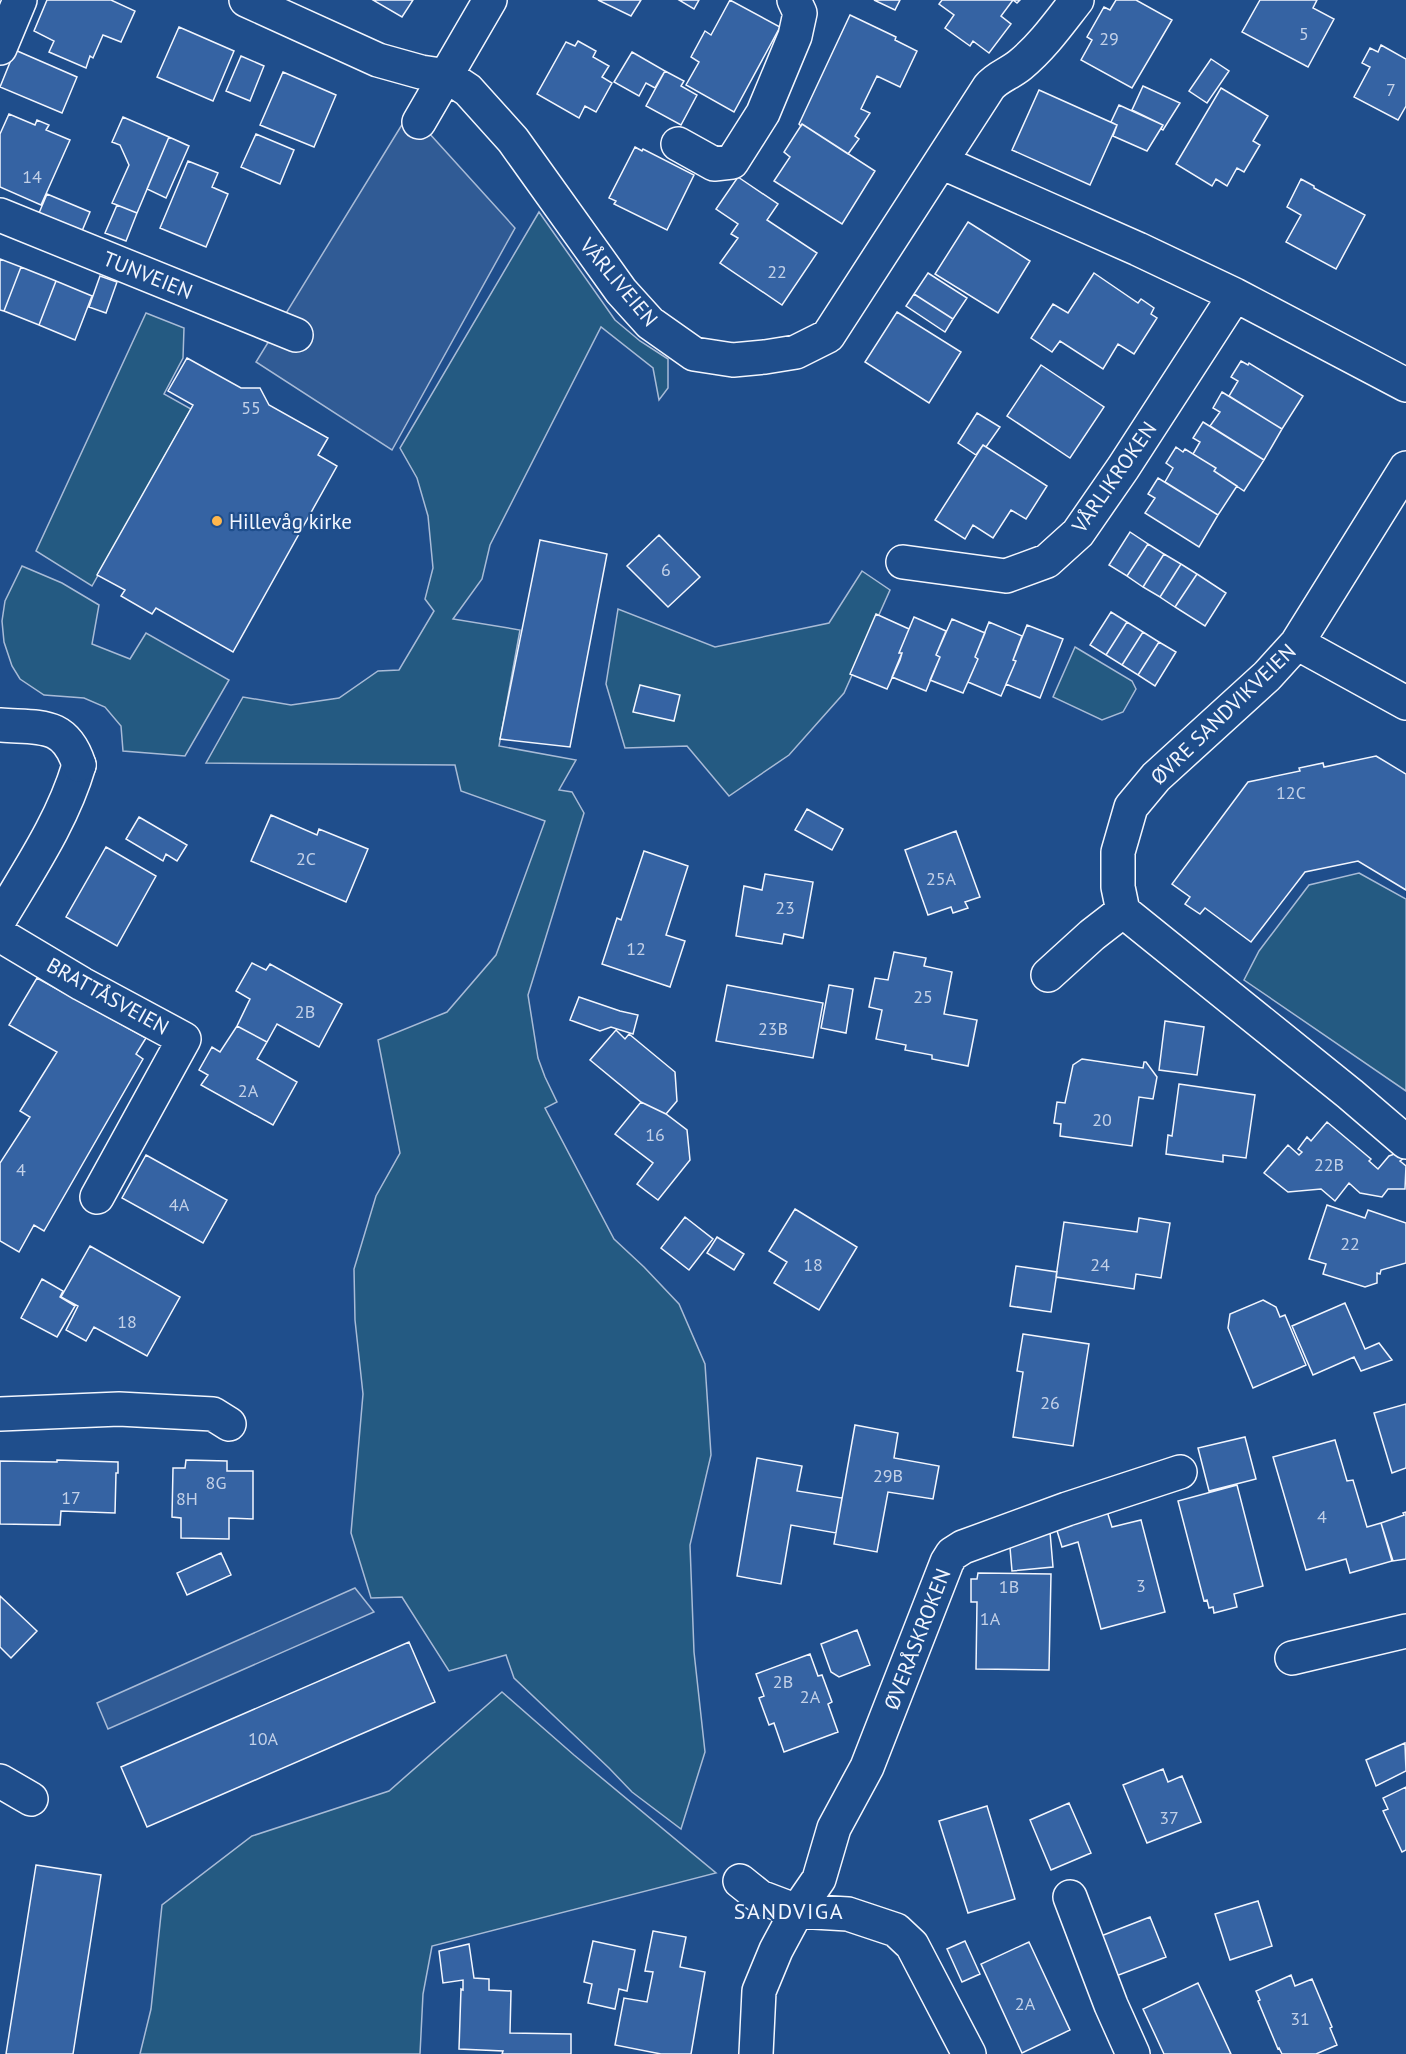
<svg xmlns="http://www.w3.org/2000/svg" width="1406" height="2054" viewBox="0 0 1406 2054" font-family="'PT Sans',sans-serif">
	<rect width="100%" height="100%" fill="#1f4e8c"/>
	<!-- green -->
	<path fill="#245a82" stroke="#a8bbd7" stroke-width="1.5" d="M539,212L615,320L640,341L668,359V388L659,400L653,368L601,327L490,545L482,579L453,619L520,630L499,746L576,760L559,790L572,792L584,813L528,995L538,1058L545,1077L557,1102L545,1108L614,1239L644,1267L679,1304L705,1364L711,1455L690,1545L694,1652L705,1752L681,1829L632,1792L609,1768L514,1678L506,1655L449,1671L402,1597L371,1598L351,1533L363,1394L355,1320L354,1269L376,1196L400,1153L378,1040L447,1012L496,955L545,821L461,791L455,765L206,763L243,697L291,705L339,698L378,671L399,670L434,611L425,599L433,568L428,516L417,478L400,448Z
		M146,313L184,328L183,358L164,394L191,409L92,586L36,551Z
		M22,566L62,583L99,605L92,644L130,659L146,633L229,680L185,756L123,751L121,726L105,707L84,698L44,695L20,679L12,666L4,642L2,621L5,601Z
		M862,571L890,590L844,693L789,755L729,796L687,746L625,748L606,684L618,609L715,647L829,623Z
		M1075,647L1132,681L1136,689L1123,712L1102,720L1053,697Z
		M1359,873L1406,899V1091L1244,980L1259,951L1309,885Z
		M502,1692L574,1755L716,1873L432,1946L423,1994L420,2054H140L151,2009L162,1905L252,1836L389,1791Z"/>
	<!-- parking -->
	<path fill="#305b95" stroke="#a8bbd7" stroke-width="1.5" d="M411,110L419,122L515,228L392,450L256,362Z
		M355,1588L374,1612L108,1729L97,1703Z"/>
	<!-- building -->
	<path fill="#3563a3" stroke="#f2f6ff" stroke-width="1.5" d="M47,0H111L135,11L121,42L103,35L93,58L90,56L86,68L49,52L54,41L34,31Z
		M373,0H413L402,17Z
		M598,0H641L631,16Z
		M679,0H699L694,9Z
		M730,0L780,27L734,112L686,85L699,62L691,57L705,31L711,35Z
		M874,0H900L895,10Z
		M942,0H1020L1017,3L1013,0L1001,16L1011,24L989,53L973,41L970,46L945,28L954,15L939,4Z
		M1116,0H1136L1172,20L1132,88L1081,60L1092,40L1087,37L1104,7L1110,10Z
		M1260,0H1317L1313,8L1334,19L1308,67L1242,32Z
		M850,15L896,37L895,40L917,51L900,87L877,76L861,109L870,113L855,136L859,139L848,154L802,124L801,126L799,124Z
		M179,27L234,51L213,101L157,77Z
		M578,41L596,51L593,57L609,66L602,77L612,83L596,112L585,106L579,118L537,94L566,42L575,46Z
		M1381,45L1406,59V106L1398,120L1354,97L1370,67L1362,63L1370,48L1378,52Z
		M15,50L77,77L62,113L0,87Z
		M632,52L665,71L655,88L646,83L639,96L614,82Z
		M241,56L264,66L250,101L226,91Z
		M1211,59L1229,71L1207,103L1189,91Z
		M665,71L684,81L681,86L697,95L681,125L646,106Z
		M283,72L336,95L314,147L260,125Z
		M1143,86L1180,103L1163,130L1161,129L1163,125L1132,110Z
		M1221,88L1268,116L1253,141L1260,145L1244,172L1237,168L1227,186L1216,179L1212,186L1176,164Z
		M1039,90L1117,125L1090,185L1012,150Z
		M1119,105L1163,125L1147,151L1113,136L1117,125L1111,122Z
		M9,114L35,125L37,120L49,125L46,130L70,140L41,205L0,187V134Z
		M123,117L169,137L137,213L112,203L129,165L120,145L112,142Z
		M802,124L875,171L842,224L774,181L790,157L784,152Z
		M256,134L294,150L280,184L241,167Z
		M169,137L189,146L166,198L147,189Z
		M635,147L642,151L643,149L694,175L667,230L614,204L616,201L609,198Z
		M188,161L218,173L212,187L228,194L206,247L160,228Z
		M738,177L778,204L767,220L817,253L782,305L720,263L738,238L731,234L738,224L716,209Z
		M1301,179L1314,186V188L1365,215L1336,269L1286,242L1301,215L1287,207Z
		M47,194L90,212L82,231L39,213Z
		M117,205L137,213L126,241L105,233Z
		M968,222L1030,261L998,313L935,274Z
		M0,259L21,267L4,311L0,310Z
		M21,267L56,281L39,325L4,311Z
		M928,273L967,298L953,319L914,294Z
		M1094,273L1138,303L1141,299L1154,308L1151,314L1157,318L1134,354L1118,344L1103,369L1060,341L1052,352L1031,338L1053,304L1068,313Z
		M100,276L117,282L106,313L89,307Z
		M56,281L92,296L75,340L39,325Z
		M914,294L953,319L945,332L906,306Z
		M897,312L961,352L929,403L865,362Z
		M187,358L241,388H260L269,405L328,438L318,455L337,466L233,652L156,608L152,614L121,596L125,590L97,575L193,405L168,391Z
		M1241,361L1248,365L1249,363L1303,396L1282,429L1229,396L1238,381L1231,377Z
		M1041,365L1104,407L1070,458L1007,416Z
		M1222,392L1282,429L1264,460L1210,426L1220,412L1213,408Z
		M977,413L1000,427L986,447L983,445L976,455L958,443Z
		M1203,422L1264,460L1244,491L1214,471L1216,468L1193,454L1200,442L1193,438Z
		M983,445L1047,486L1026,519L1011,510L993,538L973,525L965,539L935,520Z
		M1176,447L1183,452L1185,449L1216,468L1214,471L1237,486L1218,515L1165,482L1173,468L1166,463Z
		M1158,478L1218,515L1199,547L1145,513L1155,498L1148,494Z
		M1130,532L1148,544L1127,576L1109,565Z
		M659,535L700,577L668,607L627,566Z
		M540,540L607,554L570,747L500,739Z
		M1148,544L1164,554L1143,587L1127,576Z
		M1164,554L1181,564L1160,597L1143,587Z
		M1181,564L1197,574L1175,607L1160,597Z
		M1197,574L1226,593L1205,626L1175,607Z
		M1111,612L1127,622L1106,655L1090,645Z
		M876,614L909,629L899,653H902L900,660L887,689L850,674Z
		M914,617L946,631L936,655L940,657L926,691L892,677L902,653H899Z
		M952,619L985,633L975,657L978,659L963,693L930,680L940,657L936,655Z
		M989,622L1022,636L1013,660L1016,661L1001,696L968,682L978,659L975,657Z
		M1127,622L1143,632L1122,665L1106,655Z
		M1027,625L1063,639L1040,698L1006,684L1016,661L1013,660Z
		M1143,632L1159,642L1138,675L1122,665Z
		M1159,642L1176,652L1155,686L1138,675Z
		M640,685L680,695L674,721L633,712Z
		M1376,756L1406,774V890L1358,861L1305,872L1251,942L1205,908L1200,914L1185,904L1190,897L1172,884L1248,782L1300,771L1299,768L1323,763L1324,767Z
		M807,809L843,829L832,850L795,830Z
		M271,815L317,835L319,829L368,849L346,902L251,861Z
		M139,817L187,845L177,861L166,854L163,861L126,839Z
		M956,831L980,897L965,902L968,908L953,913L951,907L928,915L905,850Z
		M106,847L156,876L117,946L66,917Z
		M644,851L688,866L666,935L685,941L670,987L602,964L617,918L621,920Z
		M765,874L813,882L803,938L784,934L782,944L736,936L744,886L762,890Z
		M894,952L926,958L924,966L952,972L944,1014L977,1020L968,1066L932,1059V1055L905,1050L906,1045L876,1039L882,1010L869,1007L875,978L888,980Z
		M252,963L266,970L270,964L342,1004L319,1047L277,1024L267,1042L237,1026L250,999L236,991Z
		M37,978L146,1038L136,1054L143,1059L44,1231L34,1225L19,1252L0,1241V1163L30,1117L20,1111L57,1052L9,1025Z
		M727,985L823,1003L813,1058L716,1041Z
		M829,985L853,989L846,1033L821,1028Z
		M579,997L620,1011L638,1015L633,1034L611,1027L600,1031L570,1020Z
		M1165,1021L1204,1027L1197,1075L1159,1070Z
		M237,1026L267,1042L257,1059L297,1082L273,1125L201,1085L208,1075L199,1070L212,1047L220,1052Z
		M616,1030L625,1039L629,1034L675,1072L677,1101L666,1114L641,1102L590,1060Z
		M1082,1059L1143,1068L1144,1062H1146L1157,1077L1153,1099L1139,1097L1132,1146L1060,1136L1061,1124L1054,1123L1057,1102L1065,1103L1073,1065Z
		M1179,1084L1255,1095L1246,1158L1223,1155V1162L1166,1154L1168,1135L1172,1136Z
		M641,1102L666,1114L687,1130L690,1160L658,1200L637,1184L653,1163L615,1134Z
		M1327,1122L1371,1159L1369,1161L1378,1169L1389,1156L1397,1153L1404,1158L1400,1161L1406,1166L1405,1189H1388L1382,1197L1360,1193L1349,1183L1335,1201L1321,1189L1288,1192L1264,1173L1288,1145L1299,1155L1302,1152L1298,1149L1307,1137L1311,1141Z
		M146,1155L227,1200L203,1243L122,1198Z
		M1327,1205L1365,1218L1368,1210L1406,1223V1263L1381,1270L1380,1274L1377,1273V1283L1365,1287L1323,1274L1326,1264L1309,1259Z
		M795,1209L857,1247L819,1310L774,1283L787,1262L769,1251Z
		M685,1217L713,1239L689,1270L661,1248Z
		M1139,1218L1170,1223L1161,1278L1136,1274L1134,1289L1056,1277L1064,1222L1137,1232Z
		M717,1237L744,1254L734,1270L707,1253Z
		M90,1246L180,1297L147,1356L94,1327L86,1341L66,1330L78,1306L61,1297Z
		M1016,1266L1057,1272L1051,1312L1010,1306Z
		M42,1279L63,1291L60,1297L75,1306L57,1337L21,1318Z
		M1263,1300L1276,1307L1280,1317L1285,1315L1306,1365L1253,1388L1228,1328L1230,1314Z
		M1345,1303L1365,1349L1379,1343L1392,1360L1361,1371L1354,1357L1313,1375L1292,1326Z
		M1023,1334L1089,1344L1073,1446L1013,1437L1023,1372L1017,1371Z
		M1406,1404V1468L1392,1473L1374,1413Z
		M855,1425L898,1433L894,1458L939,1466L933,1499L888,1492L877,1552L834,1544Z
		M1245,1437L1256,1479L1209,1491L1198,1448Z
		M1335,1440L1347,1481L1353,1480L1367,1527L1381,1523L1392,1561L1350,1573L1346,1559L1306,1570L1273,1457Z
		M757,1458L802,1466L797,1491L842,1498L836,1533L791,1525L781,1584L737,1576Z
		M57,1460L118,1462V1473H116L115,1513L61,1511L60,1525L0,1524V1461L57,1462Z
		M186,1460L227,1461V1471H253V1519L229,1518V1539L181,1538V1518L172,1517L173,1468H185Z
		M1237,1485L1263,1586L1234,1594L1237,1607L1214,1613L1213,1607L1209,1608L1207,1600L1204,1601L1178,1501Z
		M1105,1505L1112,1527L1141,1520L1165,1612L1101,1629L1078,1542L1062,1547L1054,1521Z
		M1406,1512V1559L1393,1561L1381,1523L1404,1515L1403,1513Z
		M1050,1532L1053,1567L1012,1571L1009,1536Z
		M221,1553L231,1575L187,1595L177,1573Z
		M978,1573L1051,1574L1049,1670L976,1669L977,1602H971V1579H977Z
		M0,1596L37,1631L11,1658L0,1647Z
		M857,1630L870,1665L839,1677L831,1672L821,1644Z
		M409,1642L435,1702L147,1827L121,1767Z
		M810,1654L818,1676L822,1675L832,1702L828,1704L838,1732L784,1752L774,1723L769,1725L759,1698L764,1696L756,1674Z
		M1405,1743L1406,1771L1376,1786L1366,1760Z
		M1163,1769L1168,1782L1182,1776L1201,1822L1147,1843L1123,1785Z
		M1406,1787V1850L1402,1852L1383,1811L1388,1809L1383,1798Z
		M1069,1803L1091,1853L1051,1870L1030,1820Z
		M987,1806L1015,1899L968,1913L939,1821Z
		M36,1865L101,1875L73,2054H6Z
		M1258,1901L1272,1946L1230,1960L1215,1914Z
		M1150,1917L1166,1957L1116,1976L1101,1936Z
		M653,1931L686,1937L680,1967L705,1972L691,2054H661L615,2045L624,1998L647,2002L653,1972L645,1971Z
		M593,1941L635,1950L627,1991L619,1989L615,2009L588,2003L592,1984L584,1982Z
		M965,1941L980,1974L962,1982L947,1949Z
		M1029,1942L1070,2030L1022,2053L981,1964Z
		M469,1944L474,1978L489,1979V1990L511,1991L510,2033L571,2034V2054H502L503,2051L459,2049L461,1989L463,1990V1980L443,1983L439,1951Z
		M1291,1975L1295,1986L1312,1979L1332,2027L1330,2028L1337,2045L1316,2054H1282L1279,2048L1278,2049L1258,2001L1260,2000L1256,1991Z
		M1198,1983L1231,2054H1164L1143,2009Z"/>
	<g fill="none" stroke-linecap="round" stroke-linejoin="round">
		<defs>
			<path id="street" d="M246,0L378,60L421,72L447,76L468,90L513,140L621,291L650,323L694,354L733,360L765,357L796,352L828,336L989,87C997,77 1009,74 1020,65C1042,47 1059,23 1077,0
				M0,48L20,0
				M419,122L490,0
				M678,144L714,164L732,162L763,113L795,36L800,13L794,0
				M941,162L1138,249L1235,295L1406,385
				M0,215L296,335
				M903,562L1006,576L1047,561L1078,533L1123,468L1235,295
				M1297,643L1406,703
				M1123,911L1350,1094L1406,1142
				M0,919C29,870 63,820 79,765
				M0,935L82,984L184,1039L97,1197
				M1048,975L1092,935L1123,911L1118,887V852L1131,807L1156,777L1267,676L1297,643L1406,468
				M0,1414L119,1409L213,1414L229,1424
				M1292,1658L1406,1631
				M0,1781L31,1799
				M740,1881L760,1897L797,1911L776,1950L759,1991L756,2054
				M1070,1897L1111,2005L1133,2054
				M969,2054L912,1945L896,1930L848,1914L797,1911L819,1879L834,1828L867,1767L947,1562L952,1554L963,1547L1067,1509L1180,1472"/>
			<path id="secondary" d="M0,725C39,728 65,721 79,765"/>
		</defs>
		<!-- street casing -->
		<use href="#street" stroke="#f2f6ff" stroke-width="36"/>
		<!-- secondary casing -->
		<use href="#secondary" stroke="#f2f6ff" stroke-width="36"/>
		<!-- street -->
		<use href="#street" stroke="#1f4e8c" stroke-width="33"/>
		<!-- secondary -->
		<use href="#secondary" stroke="#1f4e8c" stroke-width="33"/>
	</g>
	<!-- markers -->
	<circle fill="#ffb74d" stroke="#1f4e8c" stroke-width="2" cx="217" cy="521" r="6"/>
	<g text-anchor="middle" dominant-baseline="central" stroke-width="4.5" stroke-linejoin="round" paint-order="stroke">
		<!-- number labels -->
		<g font-size="18" fill="#c3d1e8">
			<text x="1304" y="33">5</text>
			<text x="1109" y="38">29</text>
			<text x="1391" y="89">7</text>
			<text x="32" y="176">14</text>
			<text x="777" y="271">22</text>
			<text x="251" y="407">55</text>
			<text x="666" y="569">6</text>
			<text x="1291" y="792">12C</text>
			<text x="306" y="858">2C</text>
			<text x="941" y="878">25A</text>
			<text x="785" y="907">23</text>
			<text x="636" y="948">12</text>
			<text x="923" y="996">25</text>
			<text x="305" y="1011">2B</text>
			<text x="773" y="1028">23B</text>
			<text x="248" y="1090">2A</text>
			<text x="1102" y="1119">20</text>
			<text x="655" y="1134">16</text>
			<text x="1329" y="1164">22B</text>
			<text x="21" y="1169">4</text>
			<text x="179" y="1204">4A</text>
			<text x="1350" y="1243">22</text>
			<text x="813" y="1264">18</text>
			<text x="1100" y="1264">24</text>
			<text x="127" y="1321">18</text>
			<text x="1050" y="1402">26</text>
			<text x="888" y="1475">29B</text>
			<text x="216" y="1482">8G</text>
			<text x="71" y="1497">17</text>
			<text x="187" y="1498">8H</text>
			<text x="1322" y="1516">4</text>
			<text x="1141" y="1585">3</text>
			<text x="1009" y="1586">1B</text>
			<text x="990" y="1618">1A</text>
			<text x="783" y="1681">2B</text>
			<text x="810" y="1696">2A</text>
			<text x="263" y="1738">10A</text>
			<text x="1169" y="1817">37</text>
			<text x="1025" y="2003">2A</text>
			<text x="1300" y="2018">31</text>
		</g>
		<!-- street labels -->
		<g font-size="21" fill="#f2f6ff" stroke="#1f4e8c">
			<text transform="translate(148 275) rotate(22)">TUNVEIEN</text>
			<text transform="translate(619 282) rotate(50)">VÅRLIVEIEN</text>
			<text transform="translate(1114 477) rotate(-55)">VÅRLIKROKEN</text>
			<text transform="translate(1223 714) rotate(-44)">ØVRE SANDVIKVEIEN</text>
			<text transform="translate(108 996) rotate(29)">BRATTÅSVEIEN</text>
			<text transform="translate(917 1639) rotate(-69)">ØVERÅSKROKEN</text>
		</g>
		<!-- poi labels -->
		<g font-size="21" fill="#f2f6ff" stroke="#1f4e8c" text-anchor="start">
			<text x="229" y="521">Hillevåg kirke</text>
		</g>
		<!-- neighbourhood labels -->
		<g font-size="22" letter-spacing="1.5" fill="#f2f6ff" stroke="#1f4e8c">
			<text x="789" y="1911">SANDVIGA</text>
		</g>
	</g>
</svg>
